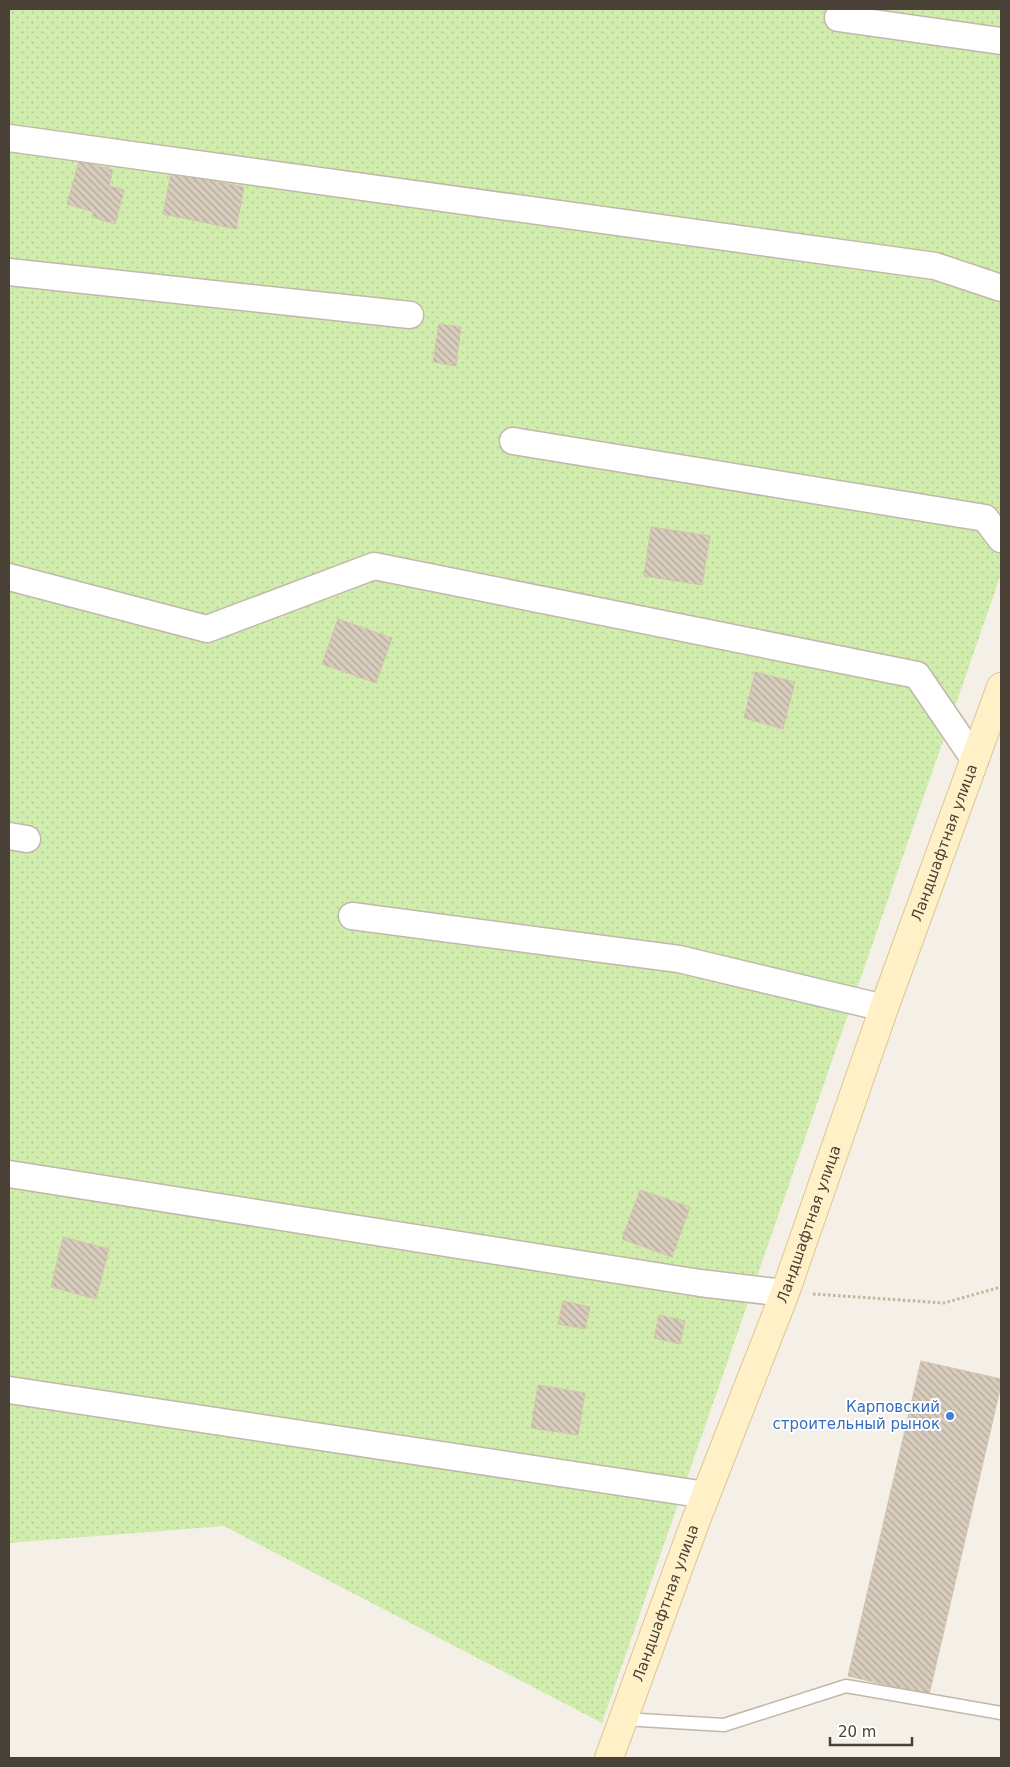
<svg xmlns="http://www.w3.org/2000/svg" width="1010" height="1767" viewBox="0 0 1010 1767" font-family="'DejaVu Sans',sans-serif">
	<defs>
		<pattern id="grass-dots" width="8" height="8" patternUnits="userSpaceOnUse" patternTransform="scale(1.25)"><rect width="8" height="8" fill="#d1edad"/><path d="M2 2h.1M6 6h.1" fill="none" stroke="#b5cc95" stroke-width="1.8" stroke-linecap="round"/></pattern>
		<pattern id="building-back-hatch" width="6" height="6" patternUnits="userSpaceOnUse" patternTransform="scale(1.25)"><rect width="6" height="6" fill="#d8ccbc"/><path d="M-1 5l2 2M0 0l6 6M5-1l2 2" fill="none" stroke="#b1a79a"/></pattern>
	</defs>
	<rect width="100%" height="100%" fill="#f5f0e7"/>
	<!-- grass -->
	<path fill="url(#grass-dots)" d="M9,9H1001V574L602,1723L224,1526L9,1543Z"/>
	<!-- building -->
	<path fill="url(#building-back-hatch)" stroke="#d3c4ae" d="M79,161L113,170L109,186L124,190L115,224L92,217L94,212L67,204Z
		M171,173L244,187L236,229L163,214Z
		M439,324L461,327L456,366L433,362Z
		M651,527L710,536L702,585L644,576Z
		M338,619L392,638L376,683L322,664Z
		M755,672L795,682L783,729L744,718Z
		M640,1190L690,1207L672,1257L622,1239Z
		M63,1237L109,1249L96,1299L51,1287Z
		M563,1301L590,1307L585,1329L558,1324Z
		M659,1315L685,1321L680,1344L654,1338Z
		M921,1361L1001,1379V1385L929,1695L848,1676Z
		M538,1385L585,1393L578,1435L531,1428Z"/>
	<g fill="none" stroke-linecap="round" stroke-linejoin="round">
		<defs>
			<path id="lane" d="M623,1719L724,1725L846,1686L1001,1713"/>
			<path id="street" d="M838,18L1001,41
				M9,138L935,266L1001,288
				M9,272L410,315
				M513,441L985,518L1001,539
				M9,577L207,629L374,566L917,675L975,760
				M9,836L27,839
				M352,916L679,959L884,1008
				M9,1174L700,1283L785,1293
				M9,1390L706,1495"/>
			<g id="secondary">
				<path id="s1" d="M609,1758L696,1520L785,1293L884,1008L1001,687"/>
			</g>
		</defs>
		<!-- lane casing -->
		<use href="#lane" stroke="#c1b8a9" stroke-width="15"/>
		<!-- street casing -->
		<use href="#street" stroke="#c1b8a9" stroke-width="29"/>
		<!-- secondary casing -->
		<use href="#secondary" stroke="#dcc795" stroke-width="30"/>
		<!-- path -->
		<path stroke="#c4b499" stroke-width="3" stroke-dasharray="2.5 2.5" stroke-linecap="butt" d="M813,1294L944,1303L1001,1287"/>
		<!-- lane -->
		<use href="#lane" stroke="#fff" stroke-width="12"/>
		<!-- street -->
		<use href="#street" stroke="#fff" stroke-width="26"/>
		<!-- secondary -->
		<use href="#secondary" stroke="#fff0c7" stroke-width="28"/>
	</g>
	<!-- markers -->
	<circle fill="#3f7fe0" stroke="#fff" stroke-width="2" cx="950" cy="1416" r="5"/>
	<g text-anchor="middle" dominant-baseline="central" stroke-width="4" stroke-linejoin="round" paint-order="stroke">
		<!-- street labels -->
		<g font-size="15" fill="#494135" stroke="#fff">
			<text stroke="none"><textPath href="#s1" startOffset="975">Ландшафтная улица</textPath></text>
			<text stroke="none"><textPath href="#s1" startOffset="570">Ландшафтная улица</textPath></text>
			<text stroke="none"><textPath href="#s1" startOffset="165">Ландшафтная улица</textPath></text>
		</g>
		<!-- shop labels -->
		<g font-size="15" fill="#366cbe" stroke="#fff" text-anchor="end">
			<text x="940" y="1407">Карповский<tspan x="940" dy="17">строительный рынок</tspan></text>
		</g>
	</g>
	<!-- border -->
	<rect width="1010" height="1767" fill="none" stroke="#494135" stroke-width="20"/>
	<!-- scale -->
	<path d="M830 1737v8h82v-8" fill="none" stroke="#494135" stroke-width="2.5"/>
	<text x="838" y="1737" font-size="15" fill="#494135" stroke="#ffffff" stroke-width="4" paint-order="stroke">20 m</text>
</svg>
